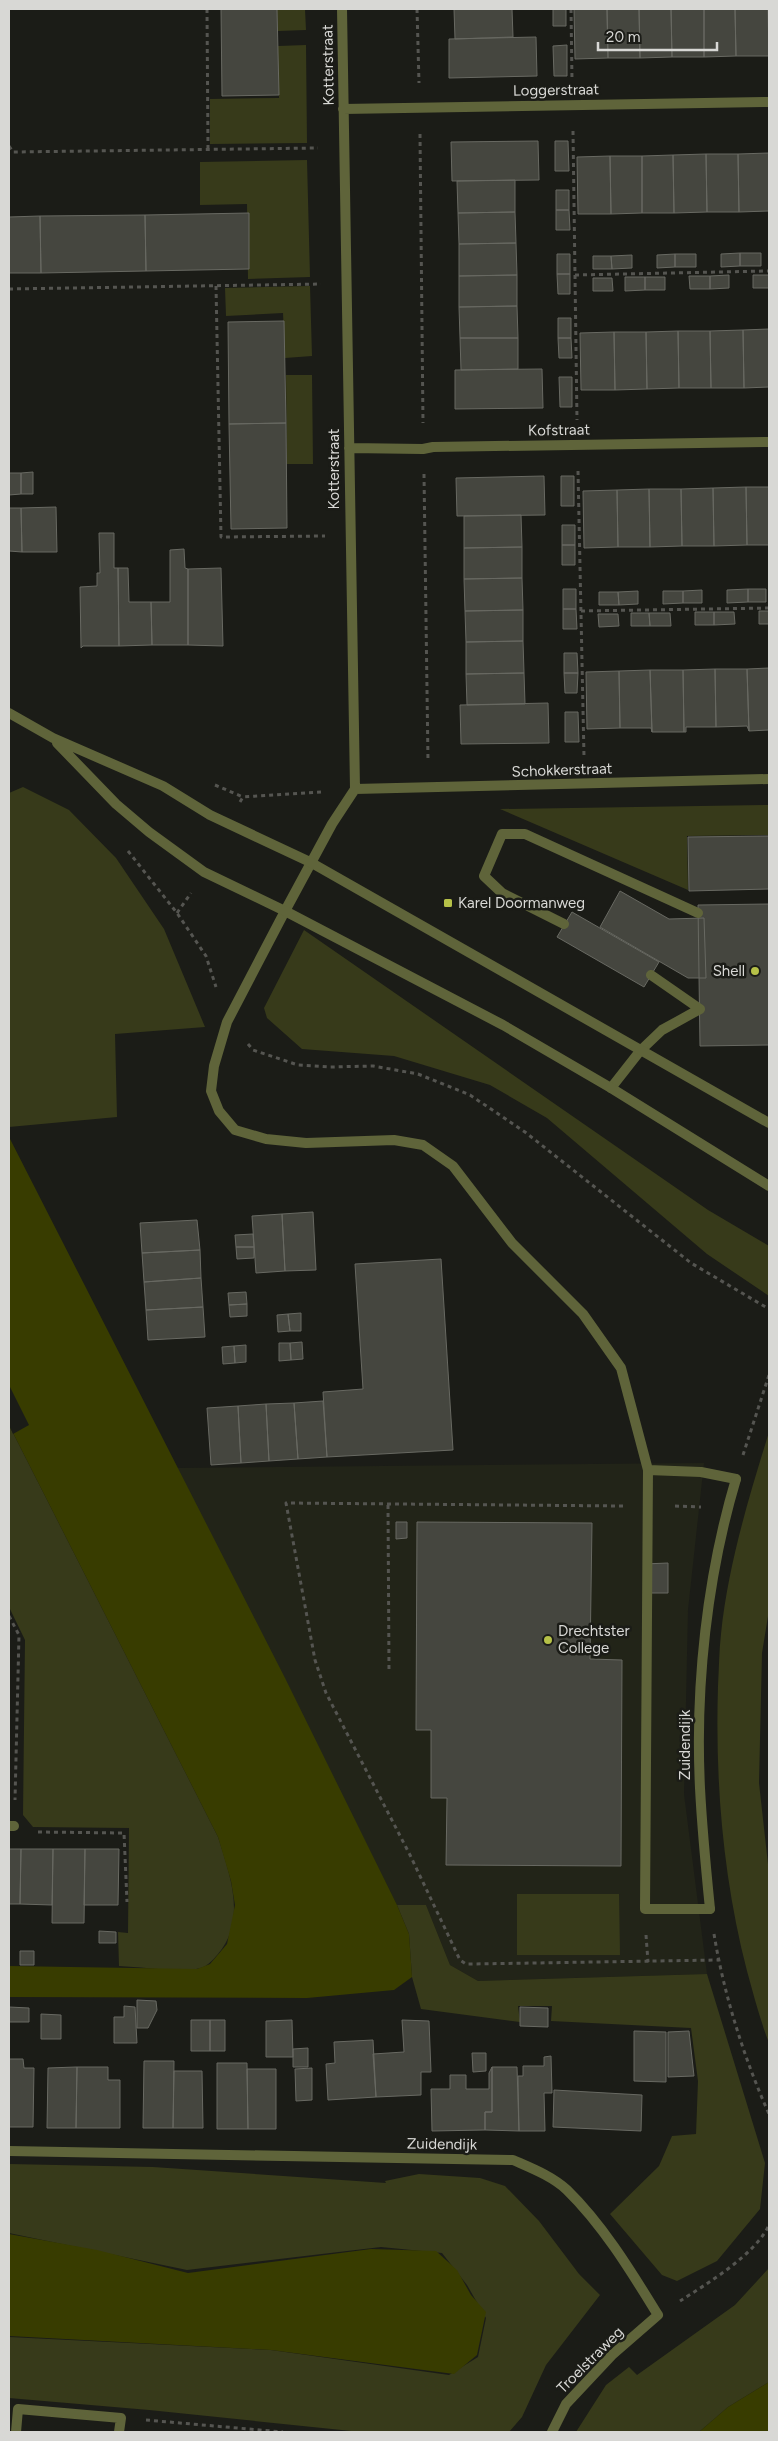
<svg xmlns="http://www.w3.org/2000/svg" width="778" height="2441" viewBox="0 0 778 2441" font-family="Figtree,sans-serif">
	<rect width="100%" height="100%" fill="#1b1c17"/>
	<!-- built -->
	<path fill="#222418" d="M704,1463L688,1610L684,1794L707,1974L478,1981L450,1965L426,1905H397L177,1468Z"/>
	<!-- green -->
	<path fill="#373a1a" d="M277,9H305L306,30L278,31Z
		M306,45L307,143L210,144V99L279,98L278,46Z
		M307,160L310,277L248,279L247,204L200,205V162Z
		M310,286L312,356L285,358L283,313L226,316L225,288Z
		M286,375H312L313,464H287Z
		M23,787L69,810L116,858L164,929L205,1027L115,1034L117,1117L9,1127V793Z
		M769,805V835L687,836L688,890L500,809Z
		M304,930L708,1210L769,1246V1296L707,1254L547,1118L490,1085L394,1056L302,1049L267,1018L264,1008Z
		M9,1425L218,1837C230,1875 247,1920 218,1954C212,1961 206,1968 196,1969C175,1972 142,1967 119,1966L118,1932L128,1933L129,1828L33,1827L23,1815L25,1640L9,1607Z
		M769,1432V1610L762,1653L759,1783L769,1873V2043C760,2020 754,1996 747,1971C723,1878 715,1782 718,1686C719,1669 719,1651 721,1634C728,1565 749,1497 769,1432Z
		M517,1894H619L620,1955H517Z
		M397,1905H426L450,1965L478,1981L707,1974L765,2163L760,2209L717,2261L677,2281L662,2275L610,2214L659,2166L672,2136L696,2134L698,2081L691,2028L551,2021L552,2006H518L520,2022L421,2009L412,1977L409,1934Z
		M9,2164L153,2167L386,2183L385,2181L419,2174L480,2178L505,2186L539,2221L579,2274L600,2295L546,2365L522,2417L509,2432H361L149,2410L9,2398V2337L271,2350L449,2375L478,2357L486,2318L467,2285L442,2253L381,2247L187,2270L9,2233Z
		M769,2268V2382L728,2407L699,2432H576L606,2385L629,2367L637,2375L735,2305Z"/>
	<!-- water -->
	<path fill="#383c00" d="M9,1137L285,1678L397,1905L409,1934L412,1977L394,1990L307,1998L9,1997V1966L197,1969L210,1964L227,1944L235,1905L231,1881L218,1837L9,1425Z
		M9,2234L97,2250L188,2273L371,2249L436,2251L457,2270L471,2295L486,2312L477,2355L454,2374L271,2350L9,2336Z
		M769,2382V2432H699L728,2407Z"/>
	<!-- pier -->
	<path fill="#1b1c17" d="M9,1385L29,1425L13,1434L9,1425Z"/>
	<!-- building -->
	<path fill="#45463f" stroke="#686962" d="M221,9H277L279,95L222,96Z
		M454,9H512L513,37L455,39Z
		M553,9H566V26H553Z
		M574,9H607L608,58L575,59Z
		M607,9H639L640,58H608Z
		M639,9H671L672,57L640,58Z
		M671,9H704V57H672Z
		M704,9H735L736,56L704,57Z
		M735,9H768L769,56H736Z
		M536,37L537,76L449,78V39Z
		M567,45V76H554L553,46Z
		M538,141L539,180L452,181L451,142Z
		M555,141H568L569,171H555Z
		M769,153V211L739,212L738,154Z
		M706,154L707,212L674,213L673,155Z
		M706,154H738L739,212H707Z
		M673,155L674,213H642V156Z
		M610,156H642V213L611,214Z
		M610,156L611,214H578L577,157Z
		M515,180V212L458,213L457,181Z
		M556,190H569V210H556Z
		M556,210H569L570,230H556Z
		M515,212L516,243L459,244L458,213Z
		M249,213V269L146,271L145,215Z
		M145,215L146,271L41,273L40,216Z
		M40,216L41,273H9V217Z
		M516,243L517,275L459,276V244Z
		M740,253H761V266H740Z
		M740,253V266L721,267V254Z
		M557,254H570V274H557Z
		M675,254V267L657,268V255Z
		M675,254H696V267H675Z
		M632,255V268L612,269L611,256Z
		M593,256H611L612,269H593Z
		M557,274H570V294H558Z
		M517,275V306L459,307V276Z
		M729,275V288L710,289V276Z
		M753,275H769V288H753Z
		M689,276H710V289H690Z
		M625,277H645V290L625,291Z
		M645,277H665V290H645Z
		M593,278H612L613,291H593Z
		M517,306L518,338H460L459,307Z
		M558,318H571V338H558Z
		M284,321L286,423L229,424L228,322Z
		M769,329V387L744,388L743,330Z
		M743,330L744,388H711L710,331Z
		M678,331H710L711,388H679Z
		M678,331L679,388L647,389L646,332Z
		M614,332L615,390H581L580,333Z
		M614,332H646L647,389L615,390Z
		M460,338H518V369L461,370Z
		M558,338H571L572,358H559Z
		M542,369L543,408L455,409V370Z
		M559,377H572V407H560Z
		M286,423L287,528L231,529L229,424Z
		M33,472V494H21V473Z
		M9,473H21V494L9,495Z
		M544,476L545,515L457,516L456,478Z
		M561,476H574V506H561Z
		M746,487L747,545L714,546L713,488Z
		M746,487H769V545H747Z
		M713,488L714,546H682L681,489Z
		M649,489L650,547H618L617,490Z
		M649,489H681L682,546L650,547Z
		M617,490L618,547L584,548L583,491Z
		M56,507L57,552H22L21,508Z
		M9,508H21L22,552L9,551Z
		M521,515L522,547L464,548V516Z
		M562,525H575V545H562Z
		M99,533H114V568H118L119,646H83L81,648L80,587L97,586V573H100Z
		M562,545H575V565H562Z
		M522,547V578L464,579V548Z
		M184,549L185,568L188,569V645H152L151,602H170V550Z
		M118,568H128L129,602H151L152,645L119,646Z
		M221,568L223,646L188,645V569Z
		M522,578L523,610L465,611L464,579Z
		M563,589H576V609H563Z
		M748,589H766V602H748Z
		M748,589V602L727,603V590Z
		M702,590V603H683V591Z
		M638,591V604L619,605L618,592Z
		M663,591H683V603L663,604Z
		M599,592H618L619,605H599Z
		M563,609H576L577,629H563Z
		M523,610V641L466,642L465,611Z
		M759,611H769V624H759Z
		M695,612H714V625H695Z
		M714,612H734L735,624L714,625Z
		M631,613H649L650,626H631Z
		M649,613H670L671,626H650Z
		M598,614H618L619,626L599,627Z
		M523,641L524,673L466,674V642Z
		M564,653H577L578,673H564Z
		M769,668V730L749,731L747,669Z
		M715,669H747L749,731L747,726L716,727Z
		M715,669L716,727H686V732H684L683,670Z
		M650,670H683L684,732H652Z
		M650,670L652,732L651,728H620L619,671Z
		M619,671L620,728L587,729L586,672Z
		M524,673L525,704L467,705L466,674Z
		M564,673H578L577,693H565Z
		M548,703L549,743L461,744L460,705Z
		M565,712H578L579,742H565Z
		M769,836V889L689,891L688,837Z
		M620,891L669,919L704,918L706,978H688L600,927Z
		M769,904V1045L700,1046L698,905Z
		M572,912L659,962L644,987L557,937Z
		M313,1212L316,1270L285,1271L282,1214Z
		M282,1214L285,1271L256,1273L252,1216Z
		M197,1220L200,1250L142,1253L140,1223Z
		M253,1234L254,1247H236L235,1235Z
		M236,1247H254V1258L237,1259Z
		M200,1250L201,1278L144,1282L142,1253Z
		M441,1259L453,1450L327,1457L323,1392L363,1389L355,1264Z
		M201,1278L203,1307L146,1310L144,1282Z
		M246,1292L247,1304L229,1305L228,1293Z
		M247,1304V1316L230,1317L229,1305Z
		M203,1307L205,1337L148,1340L146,1310Z
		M301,1313V1331H290L288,1314Z
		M288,1314L290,1331L278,1332L277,1315Z
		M302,1342L303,1359L291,1360L290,1343Z
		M279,1343H290L291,1360L279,1361Z
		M246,1345V1362L235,1363L234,1346Z
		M234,1346L235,1363L223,1364L222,1347Z
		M323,1401L327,1457L298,1459L294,1403Z
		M294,1403L298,1459L269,1461L266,1404Z
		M266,1404L269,1461L241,1463L238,1406Z
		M238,1406L241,1463L211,1465L207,1408Z
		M396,1522H407V1538L396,1539Z
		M417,1522L592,1523L590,1659L622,1660L621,1866L446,1865L447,1798H431V1730H416Z
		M668,1563V1593H644V1564Z
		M9,1849H21L20,1904H9Z
		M21,1849H53L52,1905L20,1904Z
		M53,1849H85L84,1923H52Z
		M85,1849H119L118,1905H84Z
		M99,1931L116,1932V1943H99Z
		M20,1951H34V1965H20Z
		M137,2000L156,2001L157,2010L148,2028H137Z
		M124,2006L135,2007L137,2043H114V2017H124Z
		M9,2007L29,2008V2022H9Z
		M520,2007L548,2008V2027L520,2026Z
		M41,2014L61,2015V2039H41Z
		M191,2020H210V2051H191Z
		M210,2020H225V2051H210Z
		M292,2020L293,2057H266V2021Z
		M402,2020L429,2021L431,2072H421V2095L376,2097L373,2054L404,2052Z
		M634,2031L666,2032V2082L634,2081Z
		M689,2031L694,2076L668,2077V2032Z
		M373,2040L376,2097L328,2100L326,2064L335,2063L334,2042Z
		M308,2048V2067H293V2049Z
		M472,2053H486V2071L473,2072Z
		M551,2056L552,2093H544L545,2131H519L518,2076H523V2066H544V2057Z
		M9,2059H23L24,2068H34L33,2127H9Z
		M144,2061H174L173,2128H143Z
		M217,2063H247L248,2129H217Z
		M76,2067H77L76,2128H47L48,2068Z
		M77,2067H108V2080H120V2128H76Z
		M492,2067V2112H485V2130L432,2131L431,2089H450V2075H466V2089H489V2073Z
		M492,2067H517L519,2131L485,2130V2112H492Z
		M312,2068V2100L296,2101L295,2069Z
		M247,2069H276V2129H248Z
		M174,2071H202L203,2128H173Z
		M554,2090L642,2095L641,2131L553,2127Z"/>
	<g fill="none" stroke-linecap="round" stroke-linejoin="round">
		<!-- path -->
		<path stroke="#555551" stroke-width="3" stroke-dasharray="4 4" stroke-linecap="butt" d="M207,9L208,149
			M417,9L419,83
			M571,9L572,80
			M573,131L577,420
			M420,134L423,423
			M9,146L13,152L318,148
			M575,275L769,271
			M216,286L221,537L325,536
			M9,289L321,284
			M578,471L584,757
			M424,474L428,761
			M581,611L769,608
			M215,785L243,797
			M240,802L243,797L321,792
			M128,851L177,913L206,956L216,987
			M177,913L191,893
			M248,1044L253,1050L298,1065L330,1067L373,1066L418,1074L470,1095L525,1132L691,1263L769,1309
			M743,1455L769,1375
			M388,1505L389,1669
			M623,1506L286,1503L315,1660L326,1693L410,1855L460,1960L466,1964H472L718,1960
			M675,1506L701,1507
			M9,1616L19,1635L15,1800
			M38,1832L124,1833L127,1902
			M714,1934C724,1995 744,2058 769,2114
			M646,1935L648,1962
			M680,2301C708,2283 755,2255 769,2225
			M146,2420L283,2432"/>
		<!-- service -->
		<path stroke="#5f643a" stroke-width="10" d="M285,911L227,1022L214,1066L211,1091L219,1111L235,1130L266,1139L306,1143L394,1140L423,1145L453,1166L512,1243L583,1314L621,1368L648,1470L645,1909H710
			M564,924L502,893L484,876L502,834H525L698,913
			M611,1088L640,1051L662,1030L700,1009L651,975
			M648,1470L701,1472L736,1479"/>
		<!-- minor -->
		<path stroke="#5f643a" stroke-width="10" d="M343,109L769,102
			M349,448L423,449L433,447L769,442
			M355,789L769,779
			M285,911L332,824L355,789L342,9
			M9,1826H14
			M710,1909C706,1869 702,1828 700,1788C695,1686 707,1576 736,1479
			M9,2151L513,2160C531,2168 552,2176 567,2190C603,2225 632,2273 658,2315L612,2355L566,2404L552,2432
			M16,2432L18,2409L121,2418L119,2432"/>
		<!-- tertiary -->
		<path stroke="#5f643a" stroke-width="10" d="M9,713L53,738L163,786L210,815L310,862L769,1123
			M57,743L116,804L149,832L204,872L285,911L503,1025L611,1088L769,1186"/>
	</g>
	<!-- markers -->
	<g fill="#b6c148" stroke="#1b1c17" stroke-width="2">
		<rect x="443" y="898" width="10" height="10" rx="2.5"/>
		<circle cx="755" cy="971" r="5"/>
		<circle cx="548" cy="1640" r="5"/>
	</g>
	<g text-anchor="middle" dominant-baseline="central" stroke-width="5" stroke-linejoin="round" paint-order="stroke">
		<!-- street labels -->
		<g font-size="15" fill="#d8d8d5" stroke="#1b1c17">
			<text transform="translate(328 65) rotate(-91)">Kotterstraat</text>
			<text transform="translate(556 90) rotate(-1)">Loggerstraat</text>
			<text transform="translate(559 430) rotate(-1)">Kofstraat</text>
			<text transform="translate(334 469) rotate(-90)">Kotterstraat</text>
			<text transform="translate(562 770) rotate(-2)">Schokkerstraat</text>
			<text transform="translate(685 1745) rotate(-90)">Zuidendijk</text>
			<text transform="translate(442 2144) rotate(1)">Zuidendijk</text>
			<text transform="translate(590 2360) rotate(-45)">Troelstraweg</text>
		</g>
		<!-- poi labels -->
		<g font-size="15" fill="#d8d8d5" stroke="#1b1c17" text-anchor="start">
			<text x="458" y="903">Karel Doormanweg</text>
			<text x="745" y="971" text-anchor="end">Shell</text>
			<text x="558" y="1631">Drechtster<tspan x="558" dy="17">College</tspan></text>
		</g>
	</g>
	<!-- border -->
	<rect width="778" height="2441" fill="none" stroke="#d8d8d5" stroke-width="20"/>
	<!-- scale -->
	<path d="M598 42v8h119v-8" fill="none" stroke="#d8d8d5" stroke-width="2.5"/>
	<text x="606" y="42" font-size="15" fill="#d8d8d5" stroke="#1b1c17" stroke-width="4" paint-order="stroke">20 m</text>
</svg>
